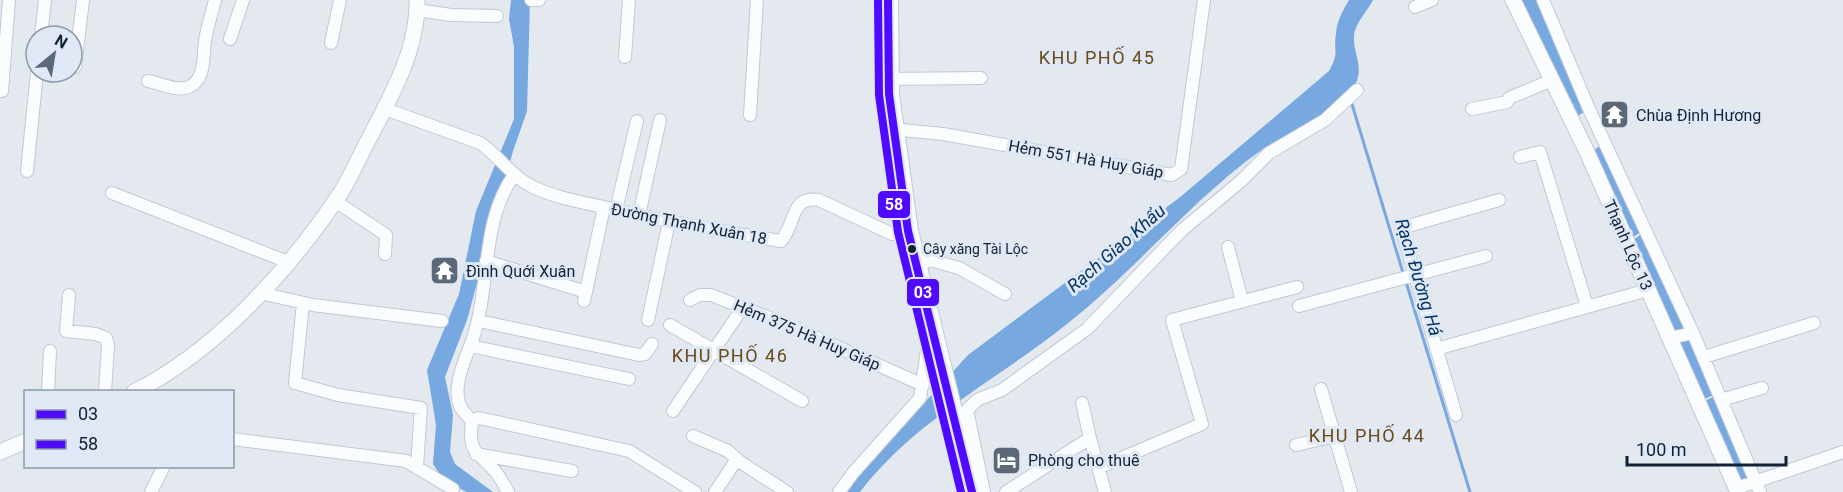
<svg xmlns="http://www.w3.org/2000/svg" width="1843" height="492" viewBox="0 0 1843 492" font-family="Roboto,sans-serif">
	<rect width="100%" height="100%" fill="#e4e9ef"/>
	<!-- water -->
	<path fill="#78a8e0" d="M511,0H530L527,111L513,151L467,320L445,377L453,415L450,452L455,464L493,492H466L442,478L433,464L436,425L427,370L459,294L476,211L514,119V47L509,19Z
		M1349,0H1373C1367,12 1355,23 1354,36C1353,55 1366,70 1353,88C1333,118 1292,129 1263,149C1192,199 1136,270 1067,324C997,380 915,420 860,492H841L898,426L926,401L968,355L1179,198L1329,71C1340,51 1333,52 1336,33C1337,21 1343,10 1349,0Z
		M1520,0H1539L1586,111L1576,117Z
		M1602,145L1642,231L1632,238L1592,151Z
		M1643,233L1688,331L1675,333L1633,240Z
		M1692,338L1714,395L1704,399L1678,340Z
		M1715,396L1749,479L1740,482L1705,401Z"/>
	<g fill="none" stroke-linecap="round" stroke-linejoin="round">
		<!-- stream -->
		<path stroke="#78a8e0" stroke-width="3" d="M1351,101L1404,276
			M1406,282L1470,492"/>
		<defs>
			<path id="minor" d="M531,0H539
				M1543,0L1589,109L1693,333
				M1415,7L1432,0
				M417,10L451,15L497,16
				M41,36L45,0
				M230,39L243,0
				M331,43L340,0
				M625,57L629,0
				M75,67L83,0
				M888,79L981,78
				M148,81C159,83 178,92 189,87C206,79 203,55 205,41C207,27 212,13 215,0
				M2,91L9,0
				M385,109L480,143C499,156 512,177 533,187C558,199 591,204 618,210C672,223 726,232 781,241C797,223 789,196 819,200L892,234L908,231
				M1472,109L1507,102L1509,98L1552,80
				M750,115L757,0
				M892,129L943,134L1172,175L1181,169L1204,0
				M1520,157L1540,152L1587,306
				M27,171L37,72
				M514,175C480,222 491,288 472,341L475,347L629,379
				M112,193L288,262
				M335,201L386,235L385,254
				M616,210L637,121
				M639,215L660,120
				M1228,247L1242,301
				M486,261L586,292
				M916,266L930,260L959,268L1005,294
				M260,293L313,305L442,321
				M69,295L66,331L96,334L106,338L108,345L105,392
				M690,300L700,295H711L795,328L923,385
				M584,301L604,207
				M303,303L295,383L338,395L421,408L417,466
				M1299,306L1486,256
				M648,320L669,222
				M479,321L639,355L645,354L652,344
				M670,325L802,401
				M1670,338L1693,333L1760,492
				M1436,349L1648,290
				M1704,357L1814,323
				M1321,389L1351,492
				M48,392L50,351
				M1721,400L1762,388
				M1082,403L1090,438
				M673,411L743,307
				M1456,415L1401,228L1499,200
				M472,421C468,416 462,411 460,406C452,386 465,360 472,341
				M693,436L728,451L740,462
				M232,439L406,461L453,489
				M1296,445L1335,436
				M476,454L572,471
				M1098,468L1202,424L1172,320L1297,287
				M1737,488L1843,452
				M151,492L164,466
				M508,492C504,485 500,477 495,471C476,450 468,453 472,421L479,418L629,451L695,492
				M715,492L735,462H740L787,492
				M839,492L853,473L920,398L929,336
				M984,492L967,410L977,400L1002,390L1087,329L1181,231L1241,181L1269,153L1325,120L1357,90
				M1006,492L1090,438L1105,492"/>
			<path id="tertiary" d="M1513,0L1587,152L1738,492
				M134,392C216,351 290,269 340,194C352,175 361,153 372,133C393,93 418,47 417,0
				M0,452L26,441"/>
			<path id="primary" d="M888,0L889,94L908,231L972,492"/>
		</defs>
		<!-- minor casing -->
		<use href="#minor" stroke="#bec9d7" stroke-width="14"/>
		<!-- tertiary casing -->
		<use href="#tertiary" stroke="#bec9d7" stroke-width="17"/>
		<!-- primary casing -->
		<use href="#primary" stroke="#bec9d7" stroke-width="22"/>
		<!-- minor -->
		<use href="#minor" stroke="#fbfcfd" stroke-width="12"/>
		<!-- tertiary -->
		<use href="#tertiary" stroke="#fbfcfd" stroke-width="15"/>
		<!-- primary -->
		<use href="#primary" stroke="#fbfcfd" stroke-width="20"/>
		<defs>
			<path id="bus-1" d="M888,0L889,94L908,231L972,492"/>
			<path id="bus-2" d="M878,0L879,95L898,232L961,492"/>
		</defs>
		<!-- bus-1 casing -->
		<use href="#bus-1" stroke="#dfe8f4" stroke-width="12"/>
		<!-- bus-2 casing -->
		<use href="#bus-2" stroke="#dfe8f4" stroke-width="12"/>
		<!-- bus-1 -->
		<use href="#bus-1" stroke="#4f0aff" stroke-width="8"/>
		<!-- bus-2 -->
		<use href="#bus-2" stroke="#4f0aff" stroke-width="8"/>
	</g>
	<!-- icons -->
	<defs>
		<symbol id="temple-square" viewBox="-11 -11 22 22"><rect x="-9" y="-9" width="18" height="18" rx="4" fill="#5b6877" stroke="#dfe8f4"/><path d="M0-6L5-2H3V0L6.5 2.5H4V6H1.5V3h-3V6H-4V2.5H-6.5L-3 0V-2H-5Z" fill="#fff"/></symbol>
		<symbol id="hotel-square" viewBox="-11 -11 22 22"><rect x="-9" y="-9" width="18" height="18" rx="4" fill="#5b6877" stroke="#dfe8f4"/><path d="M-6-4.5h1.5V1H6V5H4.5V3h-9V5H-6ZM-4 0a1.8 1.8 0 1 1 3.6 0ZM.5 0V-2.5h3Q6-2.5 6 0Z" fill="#fff"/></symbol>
	</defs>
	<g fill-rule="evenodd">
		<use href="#temple-square" x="1598" y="98" width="33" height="33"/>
		<use href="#temple-square" x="428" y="254" width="33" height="33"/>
		<use href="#hotel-square" x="990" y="444" width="33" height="33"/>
	</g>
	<!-- markers -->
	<circle fill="#112236" stroke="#dfe8f4" stroke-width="2" cx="912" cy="249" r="5"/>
	<g text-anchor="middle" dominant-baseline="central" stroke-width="6" stroke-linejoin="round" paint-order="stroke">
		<!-- bus labels -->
		<g font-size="14" fill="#112236" stroke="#dfe8f4" text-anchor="start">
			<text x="923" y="249">Cây xăng Tài Lộc</text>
		</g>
		<!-- poi labels -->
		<g font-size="16" fill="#112236" stroke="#dfe8f4" text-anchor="start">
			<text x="1636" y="115">Chùa Định Hương</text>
			<text x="466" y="271">Đình Quới Xuân</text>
			<text x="1028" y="460">Phòng cho thuê</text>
		</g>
		<!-- street labels -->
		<g font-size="16" fill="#112236" stroke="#dfe8f4">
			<text transform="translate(1086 159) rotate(10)">Hẻm 551 Hà Huy Giáp</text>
			<text transform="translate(689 224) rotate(11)">Đường Thạnh Xuân 18</text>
			<text transform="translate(1628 245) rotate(66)">Thạnh Lộc 13</text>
			<text transform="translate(807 335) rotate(23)">Hẻm 375 Hà Huy Giáp</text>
		</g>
		<!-- neighbourhood labels -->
		<g font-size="18" letter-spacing="1.5" fill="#6b4a16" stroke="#dfe8f4">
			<text x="1097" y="57">KHU PHỐ 45</text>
			<text x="730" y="355">KHU PHỐ 46</text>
			<text x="1367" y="435">KHU PHỐ 44</text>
		</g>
		<!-- water labels -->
		<g font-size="18" font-style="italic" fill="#043567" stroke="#dfe8f4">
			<text transform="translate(1116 248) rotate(-41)">Rạch Giao Khẩu</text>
			<text transform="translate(1419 277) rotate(73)">Rạch Đường Há</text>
		</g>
	</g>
	<g stroke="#dfe8f4" stroke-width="2">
		<rect x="877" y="190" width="34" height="29" rx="6" fill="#4f0aff"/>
		<rect x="906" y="278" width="34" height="29" rx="6" fill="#4f0aff"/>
	</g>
	<g font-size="16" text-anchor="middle" font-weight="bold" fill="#fff">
		<text x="894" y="210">58</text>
		<text x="923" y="298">03</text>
	</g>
	<!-- legend -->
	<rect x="24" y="390" width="210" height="78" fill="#dfe8f4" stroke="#8d99a8" stroke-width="1.5"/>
	<rect x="36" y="410" width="30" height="9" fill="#4f0aff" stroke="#8d99a8" stroke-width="1.5"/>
	<text x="78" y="420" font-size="18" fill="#112236">03</text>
	<rect x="36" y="440" width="30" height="9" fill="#4f0aff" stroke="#8d99a8" stroke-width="1.5"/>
	<text x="78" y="450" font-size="18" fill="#112236">58</text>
	<!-- north arrow -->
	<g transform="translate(54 54) rotate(30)"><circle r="28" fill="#dfe8f4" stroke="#8d99a8" stroke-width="1.5"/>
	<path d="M0-4.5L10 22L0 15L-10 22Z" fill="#5b6877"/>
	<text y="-9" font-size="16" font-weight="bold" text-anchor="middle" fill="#112236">N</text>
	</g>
	<!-- scale -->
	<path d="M1627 456v9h159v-9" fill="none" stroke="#112236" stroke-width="3"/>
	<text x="1636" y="456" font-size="18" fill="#112236" stroke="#dfe8f4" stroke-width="4.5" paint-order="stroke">100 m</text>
</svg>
